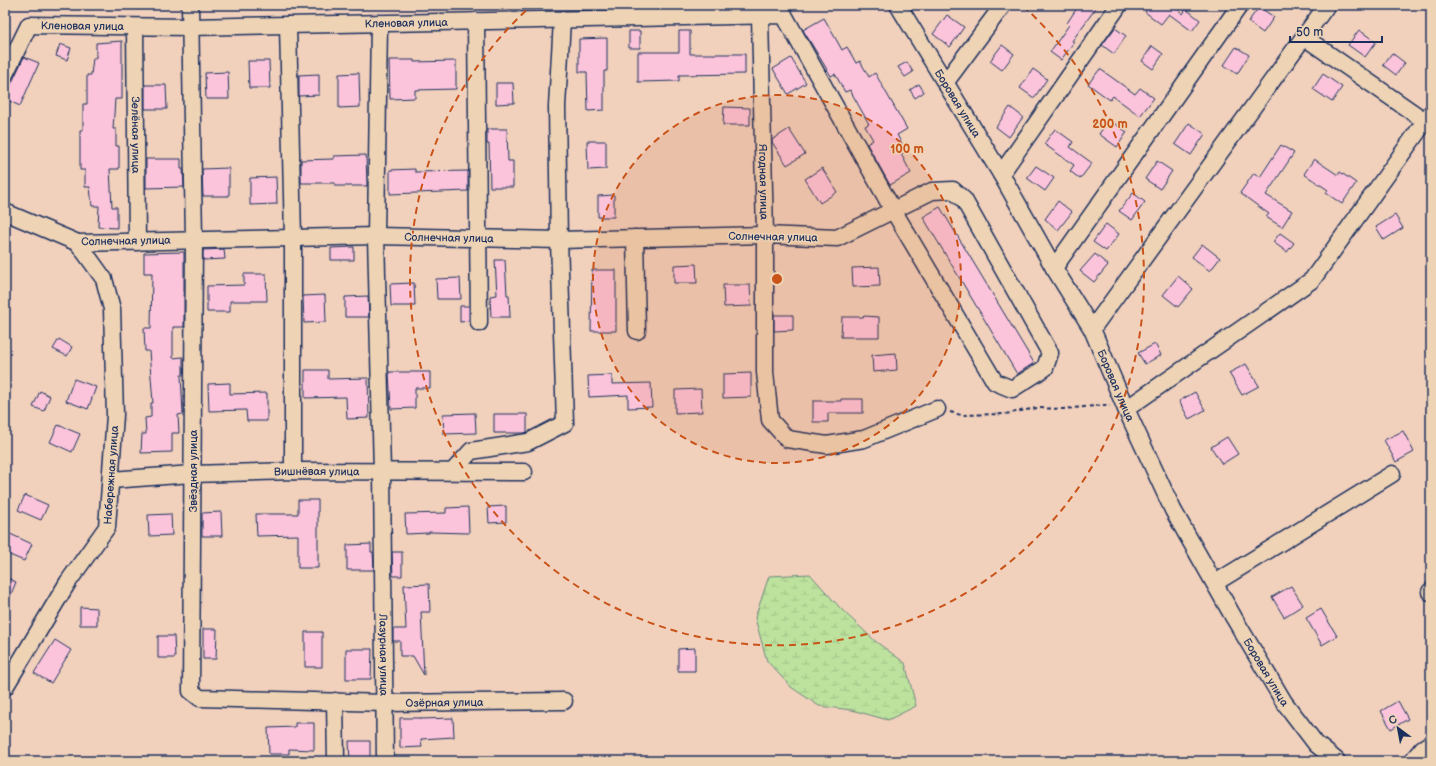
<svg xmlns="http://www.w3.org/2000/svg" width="1436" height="766" viewBox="0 0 1436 766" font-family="'Balsamiq Sans',sans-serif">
	<defs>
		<pattern id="wetland-marsh" width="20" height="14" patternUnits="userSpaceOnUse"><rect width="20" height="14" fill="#bde29d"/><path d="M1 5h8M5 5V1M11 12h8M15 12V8" fill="none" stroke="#a2c28a"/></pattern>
	</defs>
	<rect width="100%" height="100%" fill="#f1d0bc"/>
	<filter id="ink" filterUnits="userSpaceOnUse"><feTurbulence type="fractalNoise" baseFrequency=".025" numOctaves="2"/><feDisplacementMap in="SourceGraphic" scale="8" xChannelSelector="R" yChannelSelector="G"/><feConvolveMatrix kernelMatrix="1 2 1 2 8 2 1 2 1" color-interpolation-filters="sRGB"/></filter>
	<g filter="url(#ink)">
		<!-- wetland -->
		<path fill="url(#wetland-marsh)" stroke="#6c887e" d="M810,574L841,609L875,641L905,663L916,706L888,720L852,710L819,706L791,687L767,661L755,618L769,576Z"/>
		<!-- building -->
		<path fill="#fcc4da" stroke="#1b2f5e" d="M1079,5H1098L1072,41L1074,42L1061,60L1050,52L1069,25L1067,23Z
			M1151,5H1177L1175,7L1183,14L1186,9L1200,20L1192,31L1169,14L1161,24L1145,12Z
			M1259,7L1274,17L1263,33L1248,22Z
			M947,15L964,27L950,47L933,34Z
			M824,18L842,50L847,47L856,63L860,61L869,77L875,73L907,129L897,135L906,151L901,154L911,173L890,185L867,144L873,140L865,126L869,124L850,90L845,92L835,74L831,76L803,30Z
			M1115,28L1126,36L1114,54L1102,45Z
			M1359,30L1376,42L1365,57L1348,45Z
			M629,31H640V48H629Z
			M679,31H690V54H745V74L679,75V81L638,82V52H679Z
			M607,38V71H604V110L588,111L587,72H579V39Z
			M122,41V99H115L113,129H116V146H119V169H110L112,207H117V228L98,227L99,206H92L90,187H85V170H80V130H83V104H87V75H91L93,58H96V43Z
			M60,44L71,48L67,60L56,56Z
			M1002,45L1014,54L1002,70L990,61Z
			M1152,46L1163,54L1153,69L1142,61Z
			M1236,47L1249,55L1237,74L1224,65Z
			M1392,53L1405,63L1396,75L1383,65Z
			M24,57L39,63L20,106L5,99V97Z
			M791,58L806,83L788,94L773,69Z
			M389,60H414V62L456,61V89L415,90V98L390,99Z
			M248,61H269L270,88H249Z
			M907,62L913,72L905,77L898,67Z
			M1033,69L1047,79L1034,98L1020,88Z
			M1100,69L1135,94L1140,88L1154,98L1140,116L1113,96L1110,100L1088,84Z
			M228,72L229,99H206L205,73Z
			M359,73L360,107L339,108V74Z
			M319,74V95L299,96V75Z
			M1323,74L1342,87L1332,102L1313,89Z
			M496,83H513L514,103L496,104Z
			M919,84L924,92L915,98L910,90Z
			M145,85H166L167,109H145Z
			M724,107L750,108V125H723Z
			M1010,107L1023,117L1009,137L996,127Z
			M1109,120L1127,132L1117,147L1099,134Z
			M1189,123L1205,134L1191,155L1175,144Z
			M487,129H507L508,161H513V187H490L489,144H487Z
			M789,129L805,154L787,165L772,142V140Z
			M1055,129L1073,142L1070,147L1092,163L1080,179L1070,171L1074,165L1044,144Z
			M587,141H606V169L588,170Z
			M1281,145L1294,153L1266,195L1292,211L1282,227L1266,217L1269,214L1240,193L1254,173L1260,177Z
			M366,155L367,186H335V183H301V160L334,159V156Z
			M146,159H181V169H183L184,187L146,188Z
			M1314,159L1338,175L1340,172L1356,183L1342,204L1326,193L1328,190L1304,174Z
			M1157,161L1172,171L1160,189L1145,179Z
			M1036,166L1054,178L1045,191L1027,178Z
			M229,168V196H203L202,169Z
			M822,168L837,192L820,203L805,179Z
			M415,169V172L468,171V191L390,194V170Z
			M276,177L277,204L250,205V178Z
			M1133,193L1145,202L1132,220L1119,211Z
			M614,195V217H598V196Z
			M1058,201L1072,212L1058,230L1045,219Z
			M940,207L1034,363L1017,374L923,217Z
			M1395,215L1403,228L1384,240L1376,227Z
			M1106,224L1119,234L1106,251L1093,242Z
			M1280,233L1294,243L1287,252L1273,242Z
			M1202,244L1220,258L1210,271L1192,257Z
			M354,247V260H331V248Z
			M224,249L225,259L203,260V250Z
			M184,252V327H173V358L183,357V375H181L183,414L178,415L179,433H172V452L141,453L142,434H146L145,418L151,417V403H153L149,351H145L144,328H151L152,273H144V253Z
			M1095,254L1108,265L1094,282L1080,271Z
			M495,260H505L507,295H509L510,317H491L490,296L497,295Z
			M696,264L697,283H674V265Z
			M879,267L880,286L853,287L852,268Z
			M592,270H616V331H591Z
			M244,274H266L267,301H230V312H207V286L244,285Z
			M1178,276L1193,289L1178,307L1163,295Z
			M460,278L461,299H437L436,279Z
			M414,283L415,306H391L390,284Z
			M723,285H750L751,306L724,307Z
			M325,295L326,322L304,323L303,296Z
			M368,296L369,317H345V297Z
			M460,306H469V321L460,322Z
			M774,315H793V330L774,331Z
			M864,316L879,317V337H841L842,317H863Z
			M59,339L72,347L67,356L53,349Z
			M1155,344L1161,355L1145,364L1138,353Z
			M896,353L897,370L873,372L872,355Z
			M1246,364L1259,386L1242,395L1229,373Z
			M305,370H328V379L368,378L369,418L347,419L346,397L305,398Z
			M389,372H430V388H415V408L391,409Z
			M751,373V397L723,398V374Z
			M612,375V384L651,383L652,407L628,408V395L589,397L588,376Z
			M74,379L96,387L88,409L66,401Z
			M230,383V394L267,393V421H247L246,410L209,411L208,384Z
			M701,389L702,412L675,413V390Z
			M40,391L50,396L44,411L33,407Z
			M1195,392L1205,410L1189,419L1179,401Z
			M841,399H863V413H828V422H813V401H841Z
			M475,413L476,433L444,434L443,414Z
			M494,414H527V432L524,433H494Z
			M58,425L80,434L72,452L50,442Z
			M1403,431L1414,452L1396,462L1384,440Z
			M1227,437L1238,454L1222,464L1211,447Z
			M25,495L48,505L41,520L18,510Z
			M298,500H318V568H298V535L257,536L256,514H298Z
			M506,506V522L489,523L488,507Z
			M468,507L469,533L429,532V533L406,534L405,514L446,513V508Z
			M221,512L222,536H202V513Z
			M171,514L172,535L149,536L148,515Z
			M8,533L32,544L24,561L5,553V540Z
			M371,544V552H373L374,570H347V545Z
			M392,552H402V576H393Z
			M5,577L16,582L5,609Z
			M429,584L430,612H421L424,675L413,656H400V641H393V629H406L404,585Z
			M1291,586L1303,605L1284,617L1272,597Z
			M80,607L97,608V625H80Z
			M1321,609L1337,636L1322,645L1306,618Z
			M203,629H217L216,659H203Z
			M305,632H322V667H305Z
			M158,636H174L175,658H158Z
			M55,640L71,650L51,683L34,673Z
			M695,648V671H678V649Z
			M346,649H372L371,679H346Z
			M1398,701L1408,719L1391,729L1381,711Z
			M400,718H421V719L453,718L454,737L421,739L422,747L400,748Z
			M295,723H314V750L289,749V754H269L268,728L295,727Z
			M349,741H370V761H350Z"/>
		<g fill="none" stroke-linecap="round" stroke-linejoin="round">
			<defs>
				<g id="minor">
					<path id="s1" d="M190,5L194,240L191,691L200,698L385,703L564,701"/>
					<path id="s2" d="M898,5L1001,174L1054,268L1092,329L1126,409L1173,510L1234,618L1284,702L1316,744L1337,761"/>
					<path id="s3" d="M760,16L765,235V372L770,420L787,439L827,445L864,439L937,409"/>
					<path d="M476,21L479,323"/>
					<path id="s4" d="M379,23L376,236L382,471L385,761"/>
					<path d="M288,25L293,238V471"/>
					<path id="s5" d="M135,27L137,242"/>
					<path d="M1304,37L1425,121"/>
					<path id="s6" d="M5,74L29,25L190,27L784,15L893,210L995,382L1012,389L1045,368L1050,353L964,200L953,190L932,191L837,238L765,235L559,240L376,236L78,243L5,212"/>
					<path d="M945,83L1003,5"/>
					<path d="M1001,174L1119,5"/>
					<path d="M635,238L637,331"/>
					<path d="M1054,268L1240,5"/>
					<path d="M1092,329L1327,5"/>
					<path d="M1126,409L1312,280L1431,113"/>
					<path d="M453,471L471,451L528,442L565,423L559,240L557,106L562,20"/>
					<path id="s7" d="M111,480L192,474L293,471L524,472"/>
					<path d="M1215,583L1392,474"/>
					<path d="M1430,592L1431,591"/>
					<path id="s8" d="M5,687L68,582L107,527L115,415L112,309L104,279L78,243"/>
					<path d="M335,701L336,761"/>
					<path d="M1412,761L1423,748L1431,743"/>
				</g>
			</defs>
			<!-- minor casing -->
			<use href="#minor" stroke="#1b2f5e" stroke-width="19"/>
			<!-- path -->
			<path stroke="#1b2f5e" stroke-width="2" stroke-dasharray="4 3" stroke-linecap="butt" d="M950,412L961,415L1005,414L1037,408L1063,409L1105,405L1110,406"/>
			<!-- minor -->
			<use href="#minor" stroke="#eed3b5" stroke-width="16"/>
		</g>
	</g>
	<!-- distance rings -->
	<circle cx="777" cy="279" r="184" fill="#c95318" fill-opacity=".12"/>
	<g fill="none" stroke="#c95318" stroke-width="2" stroke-dasharray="7 5">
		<circle cx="777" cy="279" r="184"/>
		<path d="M1023 6A367 367 0 1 1 531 6"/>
	</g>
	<g text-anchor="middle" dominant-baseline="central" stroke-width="3" stroke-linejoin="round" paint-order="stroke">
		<!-- street labels -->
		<g font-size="11" fill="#1b2f5e" stroke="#eed3b5">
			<text stroke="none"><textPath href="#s6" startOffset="432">Кленовая улица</textPath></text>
			<text stroke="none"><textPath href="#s6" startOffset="108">Кленовая улица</textPath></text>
			<text stroke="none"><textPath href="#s2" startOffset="115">Боровая улица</textPath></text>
			<text stroke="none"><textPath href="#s5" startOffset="108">Зелёная улица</textPath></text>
			<text stroke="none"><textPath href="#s3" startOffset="166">Ягодная улица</textPath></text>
			<text transform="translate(773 237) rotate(1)">Солнечная улица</text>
			<text transform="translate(449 238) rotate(1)">Солнечная улица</text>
			<text transform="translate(126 241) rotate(-1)">Солнечная улица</text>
			<text stroke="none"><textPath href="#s2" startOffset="439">Боровая улица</textPath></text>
			<text transform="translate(193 471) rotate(-90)">Звёздная улица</text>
			<text stroke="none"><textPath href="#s7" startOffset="206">Вишнёвая улица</textPath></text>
			<text stroke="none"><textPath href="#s8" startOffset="242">Набережная улица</textPath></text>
			<text stroke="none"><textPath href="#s4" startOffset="632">Лазурная улица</textPath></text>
			<text stroke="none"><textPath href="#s2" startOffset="763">Боровая улица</textPath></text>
			<text stroke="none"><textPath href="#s1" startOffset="942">Озёрная улица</textPath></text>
		</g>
	</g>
	<circle cx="777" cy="279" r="6" fill="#c95318" stroke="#eed3b5" stroke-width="2"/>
	<g font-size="12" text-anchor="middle" font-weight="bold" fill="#c95318" stroke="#eed3b5" stroke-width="3" stroke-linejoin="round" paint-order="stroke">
		<text x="1110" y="128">200 m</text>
		<text x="907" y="153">100 m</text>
	</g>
	<!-- margin -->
	<rect width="1436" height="766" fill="none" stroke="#eed3b5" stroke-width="20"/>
	<rect x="10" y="10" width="1416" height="746" fill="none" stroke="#1b2f5e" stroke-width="1.5" filter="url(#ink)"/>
	<!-- north arrow -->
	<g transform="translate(1398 728) rotate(328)" stroke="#eed3b5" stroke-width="3" paint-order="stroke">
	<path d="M0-3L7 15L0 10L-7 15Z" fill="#1b2f5e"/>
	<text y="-6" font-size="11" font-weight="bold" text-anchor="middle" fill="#1b2f5e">С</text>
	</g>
	<!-- scale -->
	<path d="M1290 36v6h92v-6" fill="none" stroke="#1b2f5e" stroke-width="2"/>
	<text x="1296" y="36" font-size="12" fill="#1b2f5e" stroke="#eed3b5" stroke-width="3" paint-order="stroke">50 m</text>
</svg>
